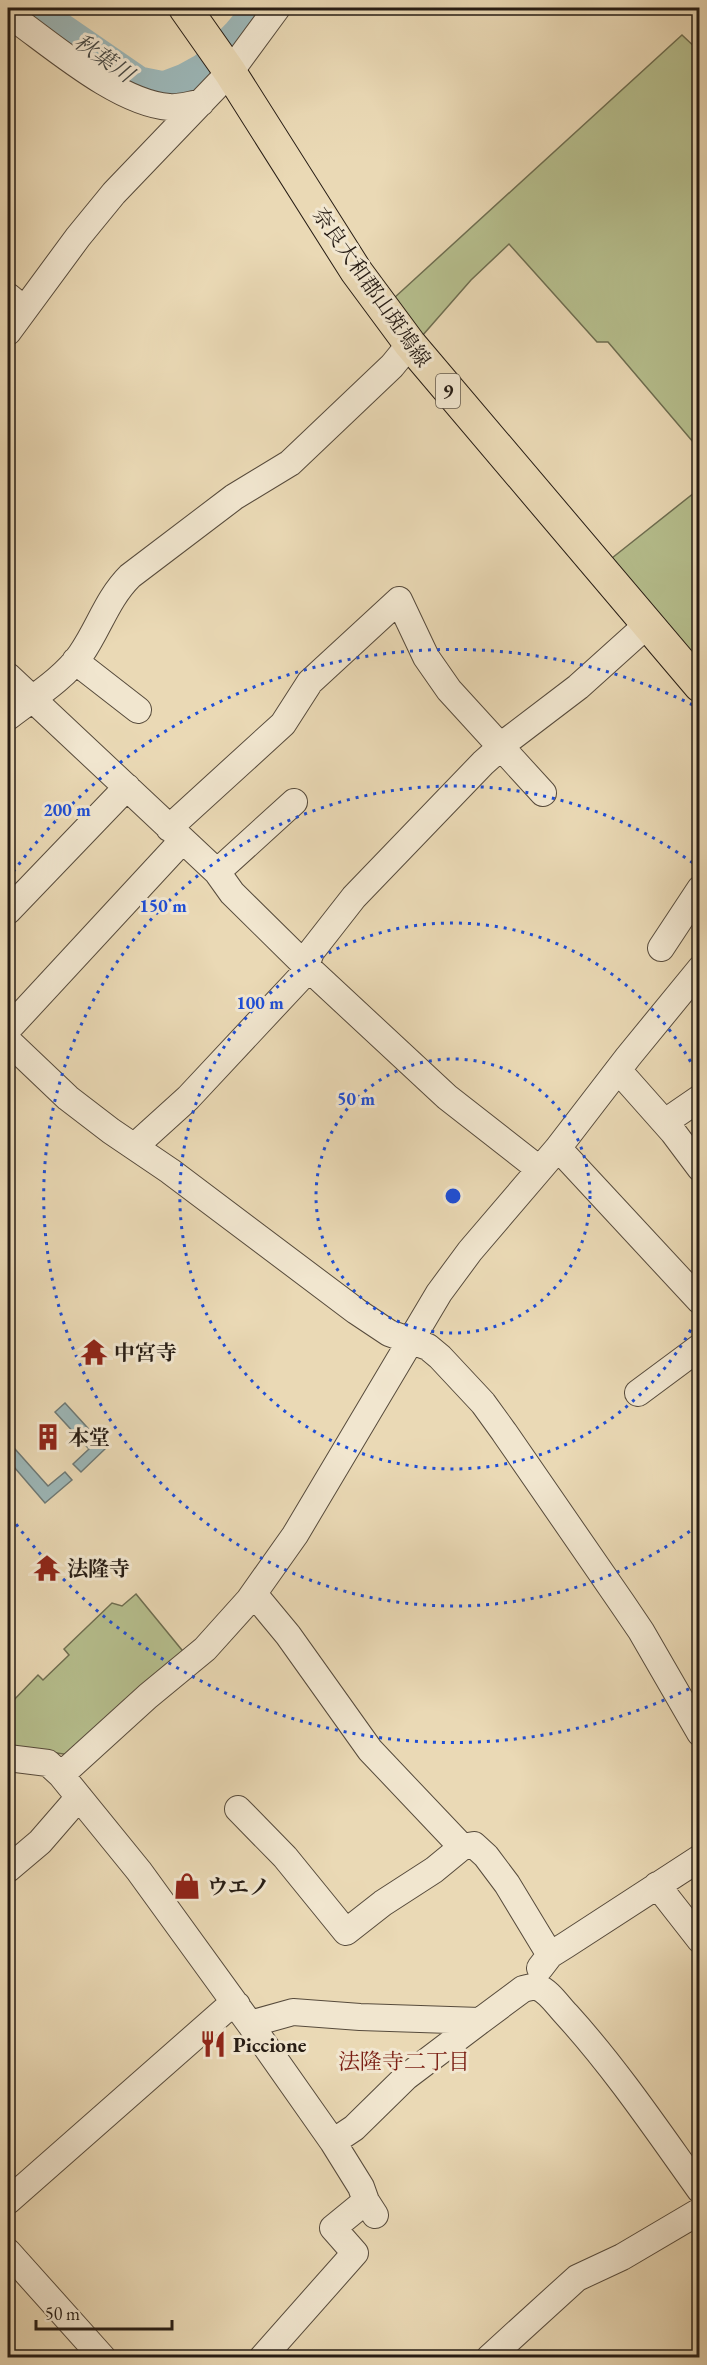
<svg xmlns="http://www.w3.org/2000/svg" width="707" height="2365" viewBox="0 0 707 2365" font-family="'EB Garamond','Noto Serif JP',serif">
	<rect width="100%" height="100%" fill="#ead9b5"/>
	<filter id="stains"><feTurbulence type="fractalNoise" baseFrequency=".00333" numOctaves="4"/><feColorMatrix values="0 0 0 0 .2 0 0 0 0 .09 0 0 0 0 .02 0 0 0 .5 -.17"/></filter>
	<radialGradient id="worn" r=".72"><stop offset=".6" stop-color="#630" stop-opacity="0"/><stop offset="1" stop-color="#630" stop-opacity=".3"/></radialGradient>
	<!-- green -->
	<path fill="#b6bf8e" stroke="#6e6e51" stroke-width="1.5" d="M682,35L699,51V449L608,342H597L509,244L471,280L422,336L394,298Z
		M699,489V662L612,558Z
		M136,1594L186,1655L71,1755L12,1747L8,1741V1706L38,1675L43,1680L69,1655L64,1649L112,1603L122,1606Z"/>
	<!-- water -->
	<path fill="#9cb7b8" stroke="#6d7976" stroke-width="1.5" d="M65,1403L106,1448L81,1472L73,1464L89,1449L55,1412Z
		M15,1449L48,1486L65,1472L72,1480L45,1503L8,1460V1456Z"/>
	<g fill="none" stroke-linecap="round" stroke-linejoin="round">
		<!-- river -->
		<path stroke="#9cb7b8" stroke-width="33" d="M30,8L139,83L164,88L185,80L205,69L239,34L261,8"/>
		<defs>
			<path id="minor" d="M8,14C51,44 117,103 169,107C179,108 191,104 201,103
				M8,296L24,309
				M8,332L78,237L114,193L230,72L277,8
				M75,661L138,710
				M8,676L217,872L232,893L305,965L447,1097L539,1169
				M8,717C31,699 65,678 81,654C99,628 107,599 130,576L234,497L290,463L392,366L410,344
				M169,828L283,724L310,682L399,600L426,657L449,690L543,793
				M217,872L294,802
				M8,911L127,787
				M661,948L700,889
				M8,1029L182,841
				M8,1041L68,1098L111,1131L170,1171L356,1311L389,1333L428,1347L440,1357L483,1403L504,1432L622,1603L641,1631L700,1733
				M618,1070L673,1132L700,1168
				M665,1122L700,1098
				M135,1146L188,1098L302,976L311,952L354,897L483,763L511,738L578,687L648,624
				M558,1148L700,1301
				M638,1393L700,1347
				M254,1594L288,1635L370,1750L462,1847
				M8,1758L48,1763L61,1775L139,1871L250,2024L293,2012L360,2017L480,2021L523,1989C528,1988 532,1986 537,1987C549,1991 558,2006 567,2015C616,2069 657,2130 700,2190
				M61,1775L148,1696L205,1649L249,1600L295,1535L439,1293L470,1251L558,1148L628,1057L700,969
				M238,1809L285,1857L346,1932L383,1903L434,1870L462,1847L474,1845L486,1856L507,1884L550,1955
				M8,1869L40,1842L79,1797
				M657,1885L700,1940
				M540,1968L550,1955L566,1945L700,1858
				M250,2024L333,2142L361,2187L366,2201L375,2215
				M333,2142L354,2128L406,2077L480,2021
				M8,2201L225,2010L237,2005
				M8,2252L103,2358
				M262,2358L355,2253L333,2228L366,2201
				M489,2358L577,2278L622,2257L700,2211"/>
			<path id="major" d="M185,8L230,72L356,271L410,344L700,686"/>
		</defs>
		<!-- minor casing -->
		<use href="#minor" stroke="#574b3c" stroke-width="28"/>
		<!-- major casing -->
		<use href="#major" stroke="#261c14" stroke-width="34"/>
		<!-- minor -->
		<use href="#minor" stroke="#f1e6cf" stroke-width="26"/>
		<!-- major -->
		<use href="#major" stroke="#ead9b5" stroke-width="32"/>
	</g>
	<!-- distance rings -->
	<g fill="none" stroke="#1d4ed8" stroke-width="3" stroke-dasharray="3 6">
		<circle cx="453" cy="1196" r="137"/>
		<path d="M699 1314A273 273 0 1 1 699 1078"/>
		<path d="M697 1526A410 410 0 1 1 697 866"/>
		<path d="M697 1685A546 546 0 0 1 8 1513M8 879A546 546 0 0 1 697 707"/>
	</g>
	<!-- icons -->
	<defs>
		<symbol id="temple-bare" viewBox="-9 -9 18 18"><path d="M0-6L5-2H3V0L6.5 2.5H4V6H1.5V3h-3V6H-4V2.5H-6.5L-3 0V-2H-5Z" fill="#8f2418" stroke="#f1e6cf" stroke-width="2.5" paint-order="stroke"/></symbol>
		<symbol id="building-bare" viewBox="-9 -9 18 18"><path d="M-4-6H4V6H1V3H-1V6H-4ZM-2.5-4.3h1.7v1.8h-1.7ZM.8-4.3h1.7v1.8H.8ZM-2.5-1h1.7V.8h-1.7ZM.8-1h1.7V.8H.8Z" fill="#8f2418" stroke="#f1e6cf" stroke-width="2.5" paint-order="stroke"/></symbol>
		<symbol id="shop-bare" viewBox="-9 -9 18 18"><path d="M-5-2.5h2.3a2.7 3.5 0 0 1 5.4 0H5L5.5 6h-11ZM-1.5-2.5h3a1.5 2.3 0 0 0-3 0Z" fill="#8f2418" stroke="#f1e6cf" stroke-width="2.5" paint-order="stroke"/></symbol>
		<symbol id="restaurant-bare" viewBox="-9 -9 18 18"><path d="M-5-6h1v4h1v-4h1v4h1v-4h1v5L-1.5 .5V6h-2V.5L-5-1ZM5-6V6H3V1.5H1.5Q1.5-4 5-6Z" fill="#8f2418" stroke="#f1e6cf" stroke-width="2.5" paint-order="stroke"/></symbol>
	</defs>
	<g fill-rule="evenodd">
		<use href="#temple-bare" x="75" y="1333" width="38" height="38"/>
		<use href="#building-bare" x="29" y="1418" width="38" height="38"/>
		<use href="#temple-bare" x="28" y="1549" width="38" height="38"/>
		<use href="#shop-bare" x="168" y="1867" width="38" height="38"/>
		<use href="#restaurant-bare" x="194" y="2025" width="38" height="38"/>
	</g>
	<g text-anchor="middle" dominant-baseline="central" stroke-width="6" stroke-linejoin="round" paint-order="stroke">
		<!-- shield labels -->
		<rect fill="#f1e6cf" stroke="#63594c" stroke-width="1.5" x="436" y="374" width="24" height="34" rx="4.5"/>
		<g font-size="20" font-weight="bold" fill="#261c14">
			<text x="448" y="391">9</text>
		</g>
		<!-- street labels -->
		<g font-size="21" fill="#261c14" stroke="#f1e6cf">
			<text transform="translate(372 287) rotate(55)">奈良大和郡山斑鳩線</text>
		</g>
		<!-- poi labels -->
		<g font-size="21" font-weight="bold" fill="#261c14" stroke="#f1e6cf" text-anchor="start">
			<text x="114" y="1352">中宮寺</text>
			<text x="68" y="1437">本堂</text>
			<text x="67" y="1568">法隆寺</text>
			<text x="207" y="1886">ウエノ</text>
			<text x="233" y="2044">Piccione</text>
		</g>
		<!-- water labels -->
		<g font-size="22" font-style="italic" fill="#494a45" stroke="#f1e6cf">
			<text transform="translate(104 58) rotate(35)">秋葉川</text>
		</g>
		<!-- neighbourhood labels -->
		<g font-size="22" fill="#7a1f14" stroke="#f1e6cf">
			<text x="404" y="2061">法隆寺二丁目</text>
		</g>
	</g>
	<circle cx="453" cy="1196" r="9" fill="#1d4ed8" stroke="#f1e6cf" stroke-width="3"/>
	<g font-size="18" text-anchor="middle" font-weight="bold" fill="#1d4ed8" stroke="#f1e6cf" stroke-width="6" stroke-linejoin="round" paint-order="stroke">
		<text x="67" y="816">200 m</text>
		<text x="163" y="912">150 m</text>
		<text x="260" y="1009">100 m</text>
		<text x="356" y="1105">50 m</text>
	</g>
	<!-- margin -->
	<rect width="707" height="2365" fill="none" stroke="#ead9b5" stroke-width="30"/>
	<rect x="9" y="9" width="689" height="2347" fill="none" stroke="#261c14" stroke-width="3"/>
	<rect x="15" y="15" width="677" height="2335" fill="none" stroke="#261c14" stroke-width="1.5"/>
	<!-- scale -->
	<path d="M36 2320v9h136v-9" fill="none" stroke="#261c14" stroke-width="3"/>
	<text x="45" y="2320" font-size="18" fill="#261c14" stroke="#f1e6cf" stroke-width="4.5" paint-order="stroke">50 m</text>
	<rect width="100%" height="100%" filter="url(#stains)"/>
	<rect width="100%" height="100%" fill="url(#worn)"/>
</svg>
